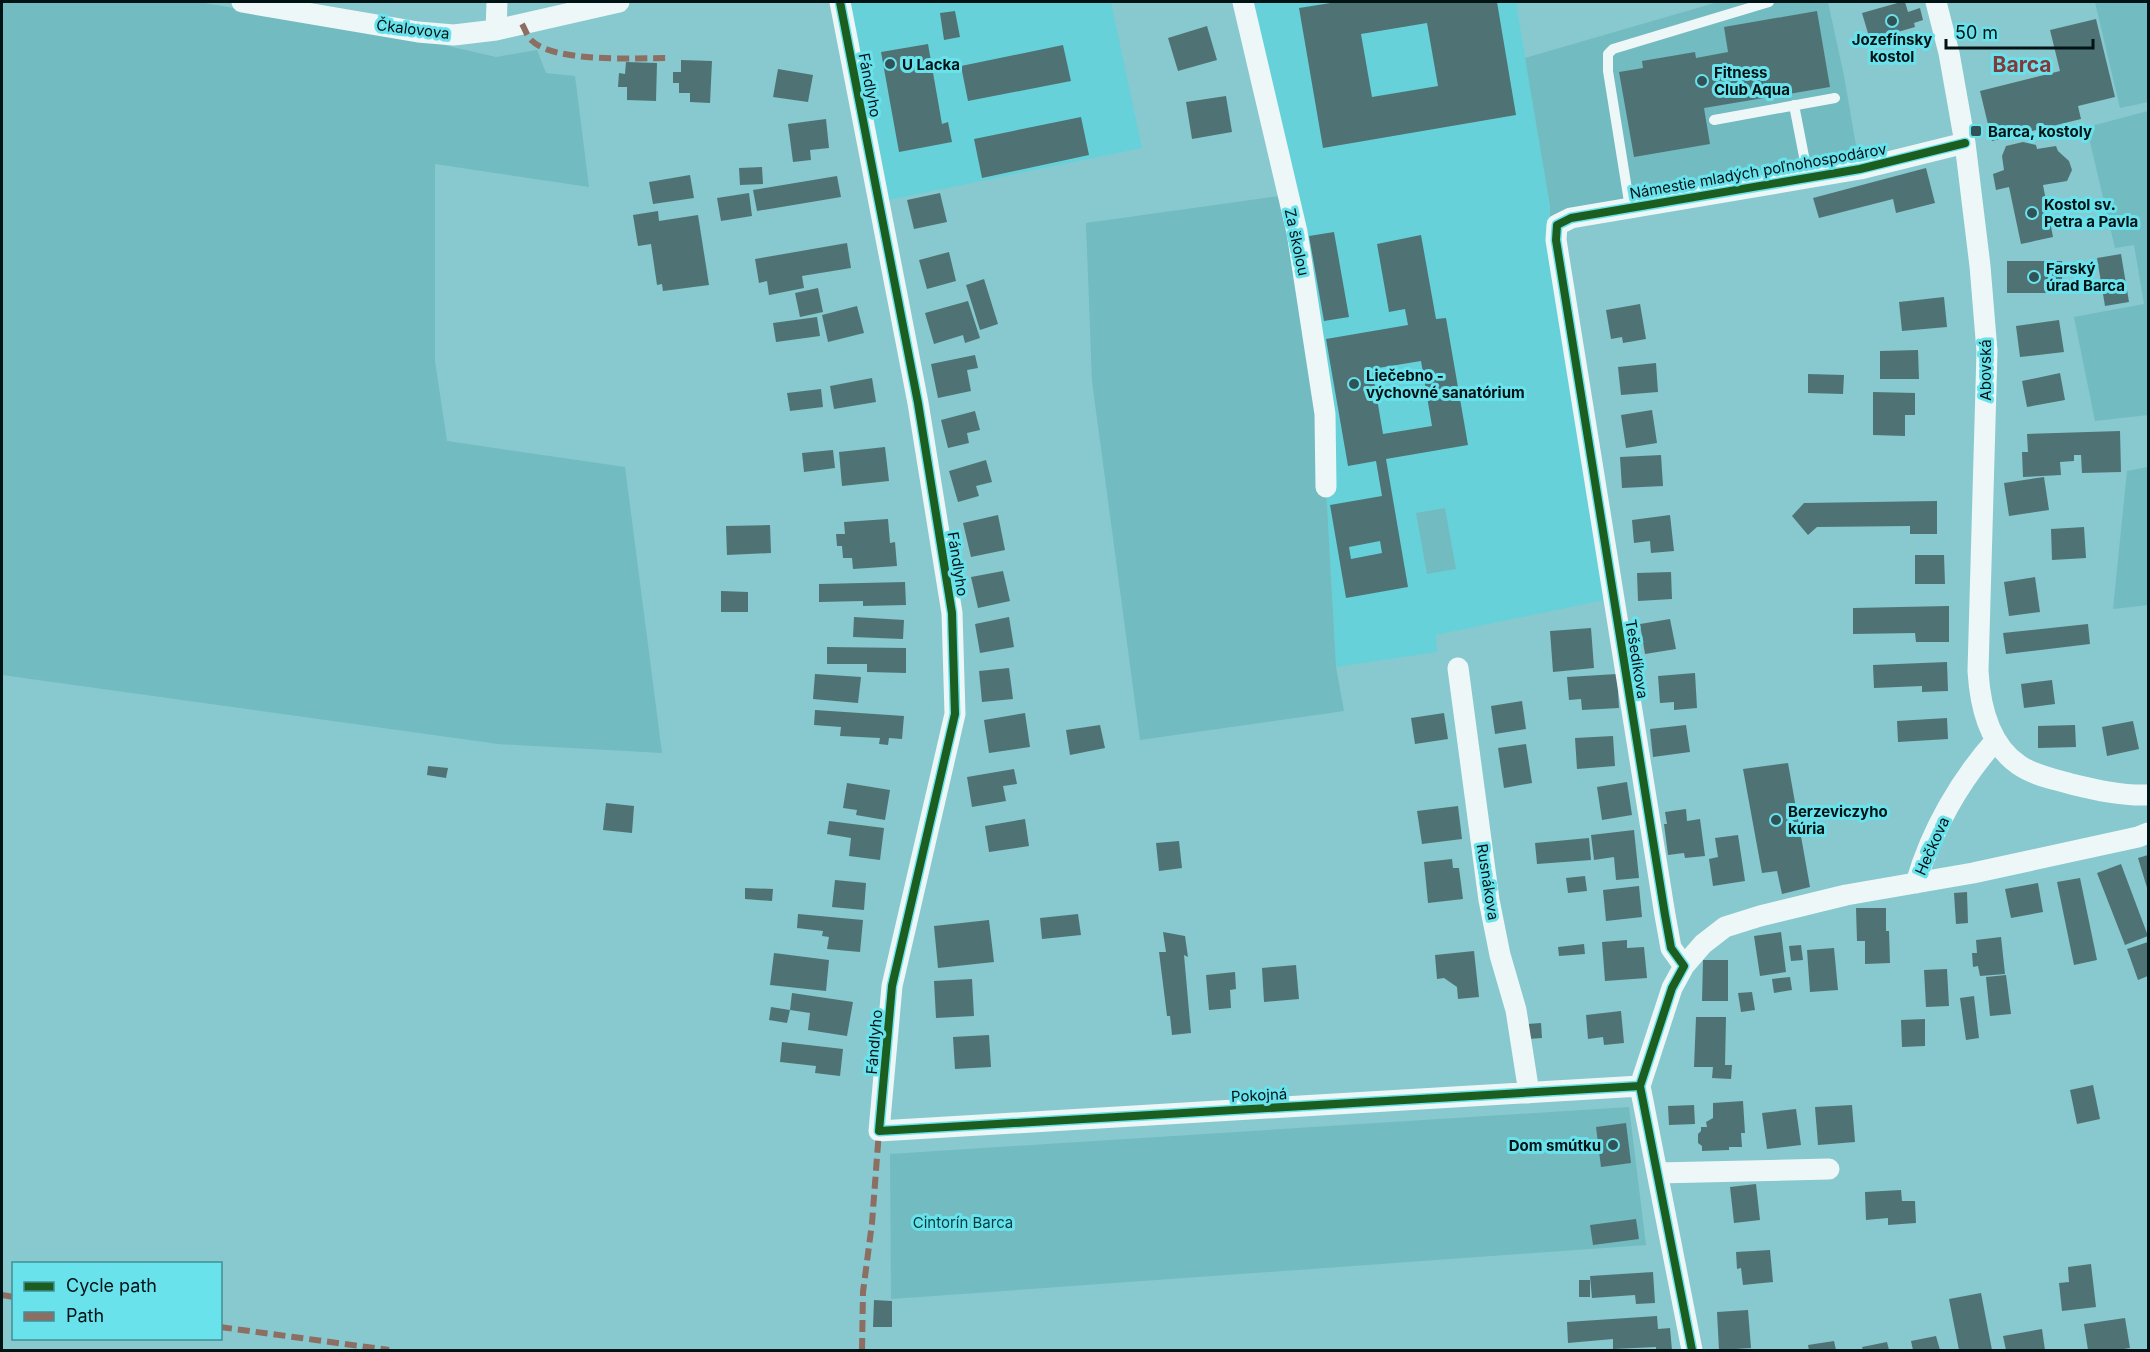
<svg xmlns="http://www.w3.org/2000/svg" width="2150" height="1352" viewBox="0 0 2150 1352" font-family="Inter,sans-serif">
	<rect width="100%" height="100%" fill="#87c9ce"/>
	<!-- built -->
	<path fill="#67d1da" d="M840,2H1111L1142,148L879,202Z
		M1243,2H1516L1550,206V216L1557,225L1614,598L1436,635L1437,652L1336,667L1326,487L1325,414Z"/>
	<!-- green -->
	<path fill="#72bbc1" d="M2,2H198L413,38L496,57L537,50L546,73L575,76L589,187L435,164V361L447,441L625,467L662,753L498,744L2,675Z
		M1718,2H1828L1844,76L1860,169L1557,225L1550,216V206L1525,58Z
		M2095,2H2148V102L2120,108Z
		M2148,111V415L2095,421L2074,317L2144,304L2134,245L2115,248L2090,142L2082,138L2080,129Z
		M1287,195L1326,487L1336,667L1344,711L1140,740L1092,381L1086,223Z
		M2148,467V605L2113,609L2127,471Z
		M1445,508L1456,569L1427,574L1416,513Z
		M1629,1107L1646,1245L891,1299L890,1154Z"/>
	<!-- building -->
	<path fill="#4f7375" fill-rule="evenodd" d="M1337,2H1497L1516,115L1323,148L1299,8ZM1427,23L1438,86L1372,97L1361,34Z
		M1901,2H1905L1908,12L1920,8L1923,20L1914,23L1915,27L1870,40L1862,13Z
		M955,11L960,37L944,40L940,13Z
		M1817,11L1830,87L1704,108L1710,144L1634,157L1619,72L1643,68L1642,61L1695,52L1696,58L1728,52L1724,27Z
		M2096,19L2115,97L2078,106L2081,119L1992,141L1980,91L2060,71L2050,30Z
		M1207,26L1217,60L1178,71L1168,38Z
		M928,44L942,124L948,122L952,142L899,152L881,52Z
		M1063,45L1071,81L968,101L961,66Z
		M681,60L712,61L710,103L690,102V93H679V83H673V72H681Z
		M626,62L657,63L656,101L627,100V87H618L619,73L625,74Z
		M778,69L813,75L808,102L773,97Z
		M1226,96L1232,132L1192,139L1186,102Z
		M1081,117L1089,155L982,178L974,139Z
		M826,119L829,148L810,150L811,160L793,162L788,124Z
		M2023,142L2036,145L2037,149L2056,146L2058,151L2069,161L2072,170L2067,181L2043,185L2053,237L2021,244L2009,187L1996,190L1993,174L2004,170L2002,156L2006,146Z
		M762,167L763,184L740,185L739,168Z
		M1926,168L1935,203L1896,213L1893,199L1819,218L1813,198Z
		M690,175L694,198L653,204L649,182Z
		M837,176L841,197L757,211L753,190Z
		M749,193L752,216L721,221L717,198Z
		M940,193L947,222L914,229L907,200Z
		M658,211L659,221L698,215L709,285L663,291L662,284L657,285L651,244L638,246L633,215Z
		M1334,232L1349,317L1324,321L1309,236Z
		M1421,235L1436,319L1446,318L1468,445L1386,459L1408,587L1346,598L1330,505L1382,496L1376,461L1348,466L1326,339L1408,325L1405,309L1389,312L1377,244ZM1421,361L1432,426L1383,434L1372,369ZM1380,541L1382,553L1351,559L1349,547Z
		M847,243L851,268L802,276L804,288L769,295L767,281L759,283L755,259Z
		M949,252L956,281L927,289L919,260Z
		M2121,254L2129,302L2105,306L2097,258Z
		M2007,261H2062V293H2007Z
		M984,279L998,324L980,330L966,285Z
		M818,288L823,312L800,317L795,293Z
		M1944,297L1947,327L1902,331L1899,302Z
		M968,301L980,338L965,343L963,335L934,344L925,313Z
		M1640,304L1646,339L1623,343L1622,337L1611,339L1606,310Z
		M857,306L864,333L828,342L822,315Z
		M817,317L820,336L776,342L773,323Z
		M2059,320L2064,352L2020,357L2016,326Z
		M1918,350L1919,379H1880V351Z
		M975,355L978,368L967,370L971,391L938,398L931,364Z
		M1656,363L1658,392L1621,395L1618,367Z
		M2060,373L2065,400L2027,407L2022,381Z
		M1808,374L1844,375L1843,394L1808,393Z
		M872,378L876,402L834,409L830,386Z
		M821,389L823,407L790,411L787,393Z
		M1873,392L1915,393V415H1905V436L1873,435Z
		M1652,410L1657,443L1626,448L1621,415Z
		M975,411L980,430L967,433L969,443L948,448L941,420Z
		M2120,431L2121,472L2082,473L2081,455H2074V461L2060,462L2061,475L2023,477L2022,452H2028L2027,434Z
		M885,447L889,481L842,486L839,452Z
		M833,450L835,468L804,472L802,453Z
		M1661,455L1663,486L1622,488L1620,457Z
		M986,460L992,482L976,486L979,496L958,502L949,471Z
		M2044,477L2049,510L2009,516L2004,483Z
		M1937,501V534H1910V526L1817,527L1808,535L1792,516L1804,503Z
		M998,515L1005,550L971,557L963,523Z
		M1670,515L1674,551L1651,553L1650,541L1634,543L1632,520Z
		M888,519L890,543L895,542L897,566L853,569L852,558H843L842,546H837L836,534H845L844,522Z
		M770,525L771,553L727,555L726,526Z
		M2084,527L2086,558L2052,560L2051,529Z
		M1915,555H1944L1945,584H1915Z
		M1003,571L1010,601L978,608L971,577Z
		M1671,572L1672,599L1638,601L1637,573Z
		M2035,577L2040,612L2009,616L2004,582Z
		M905,582L906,605L863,606V601L819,602V584Z
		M721,591L748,592V612H721Z
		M1949,606V642H1916L1915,633L1853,634V608Z
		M854,617L904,620L903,639L853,637Z
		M1009,617L1014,647L980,653L975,624Z
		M1670,619L1676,649L1645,654L1640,624Z
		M2088,624L2090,644L2006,654L2003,633Z
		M1591,628L1594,668L1553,672L1550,631Z
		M827,647L906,648V673L867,672V664H827Z
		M1947,662L1948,691L1922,692V686L1874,688L1873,665Z
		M1009,668L1013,699L982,702L979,671Z
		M1695,673L1697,708L1674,710V702L1660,703L1658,676Z
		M815,674L861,677L858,703L813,699Z
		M1617,674L1619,708L1582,710L1581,699L1569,700L1567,677Z
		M2052,680L2055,704L2024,708L2021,684Z
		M1522,701L1526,729L1495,734L1491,706Z
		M815,710L904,716L902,739L889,738L888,745L879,744L880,738L840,736L841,727L814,725Z
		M1025,713L1030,747L989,753L984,720Z
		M1444,713L1448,739L1415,744L1411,718Z
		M1947,718L1948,739L1898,742L1897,721Z
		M2133,721L2139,749L2107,756L2102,727Z
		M1100,725L1105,748L1070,755L1066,730Z
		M1686,725L1690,752L1653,757L1650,729Z
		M2075,725L2076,747L2038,748V726Z
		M1613,736L1615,766L1577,769L1575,738Z
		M1526,744L1532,783L1504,788L1498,748Z
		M1788,763L1810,887L1782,894L1777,871L1762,873L1743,769Z
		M428,766L448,768L446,778L427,775Z
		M1014,769L1017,784L1003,786L1006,801L972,807L967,777Z
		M1627,782L1632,815L1602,820L1597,787Z
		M847,783L890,790L885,820L856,815L857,810L843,808Z
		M606,803L634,806L632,833L603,830Z
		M1458,806L1462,839L1422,844L1417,811Z
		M1686,809L1687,821L1700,819L1705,856L1685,858L1684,853L1668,855L1664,824H1667L1665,812Z
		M1025,819L1029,846L989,852L985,826Z
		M829,821L884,828L880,860L849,856L851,838L827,834Z
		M1634,830L1639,878L1616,880L1614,857L1594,860L1591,835Z
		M1738,835L1745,881L1713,886L1709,859L1718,857L1715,838Z
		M1589,838L1591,860L1537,864L1535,843Z
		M1179,841L1182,868L1159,871L1156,843Z
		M2148,855V891L2138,858Z
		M1452,859L1453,868H1459L1463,899L1428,903L1424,862Z
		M2121,864L2148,936L2125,945L2097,873Z
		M1585,876L1587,891L1568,893L1566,878Z
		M2080,878L2097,960L2074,965L2057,882Z
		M835,880L866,883L864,910L832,907Z
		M2038,883L2043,912L2011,918L2005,889Z
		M1639,886L1642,917L1606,921L1603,890Z
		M745,888L773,889L772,901L745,899Z
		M1967,892L1968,923L1956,924L1954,893Z
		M1856,908H1886V931H1889L1890,963L1865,964V941H1857Z
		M798,914L863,920L860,952L827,949L829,937L822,936L823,931L797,928Z
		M1078,914L1081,935L1042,939L1040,918Z
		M989,920L994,962L938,968L934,926Z
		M1163,932L1185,936L1188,957L1184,955L1191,1033L1172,1035L1170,1016H1167L1159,952H1166Z
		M1781,932L1786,972L1760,976L1754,936Z
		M2001,937L2005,974L1980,976L1978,966L1973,967L1972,953H1977L1976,940Z
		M1627,940V948L1644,947L1647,978L1605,981L1602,942Z
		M2148,942V976L2138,980L2127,949Z
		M1584,944L1585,954L1559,956L1558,947Z
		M1801,945L1803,960L1791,961L1789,946Z
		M1834,948L1838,990L1810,992L1807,950Z
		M1474,951L1479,997L1458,999L1457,987L1444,978L1437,979L1435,955Z
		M774,953L829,960L826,991L770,985Z
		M1703,960H1728V1001H1702Z
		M1296,965L1299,999L1264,1002L1262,968Z
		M1947,969L1949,1006L1926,1007L1924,970Z
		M1235,972L1236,989L1230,990L1231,1008L1209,1010L1206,975Z
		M2006,975L2011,1014L1990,1016L1986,977Z
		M1790,977L1792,990L1774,993L1772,979Z
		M972,979L974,1016L936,1018L934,981Z
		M1752,992L1755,1010L1741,1012L1738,993Z
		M792,993L853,1002L847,1036L808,1030L810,1013L790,1010L787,1023L769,1020L771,1007L790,1010Z
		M1974,996L1979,1038L1966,1040L1960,998Z
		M1621,1011L1624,1043L1604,1045L1603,1037L1588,1039L1586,1015Z
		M1696,1017H1726L1725,1065H1732L1731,1079L1712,1078L1713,1067H1694Z
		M1925,1019V1046L1902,1047L1901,1020Z
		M1541,1023L1542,1038L1528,1039L1527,1024Z
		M989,1035L991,1067L955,1069L953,1037Z
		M782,1042L843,1049L840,1076L815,1073L816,1066L780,1062Z
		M2093,1085L2100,1119L2077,1124L2070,1090Z
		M1743,1101L1745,1133H1741L1742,1147H1729V1150L1702,1151V1146L1698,1143V1134L1701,1131V1127H1707L1706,1122L1713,1118V1103Z
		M1694,1105L1695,1124L1669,1125L1668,1106Z
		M1852,1105L1855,1142L1818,1145L1815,1107Z
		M1796,1109L1801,1145L1767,1149L1762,1113Z
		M1626,1123L1631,1163L1601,1167L1596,1127Z
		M1756,1184L1760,1220L1734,1223L1730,1187Z
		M1901,1190L1902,1201H1915L1916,1223L1888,1225V1218L1866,1220L1865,1192Z
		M1636,1219L1639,1239L1593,1245L1590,1225Z
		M1770,1250L1773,1282L1743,1285L1741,1268L1737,1269L1736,1252Z
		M2091,1264L2096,1307L2062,1311L2059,1283L2069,1282L2068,1267Z
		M1653,1272L1655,1303L1636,1304L1635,1295L1592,1298L1590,1276Z
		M1579,1280H1590V1297H1579Z
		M1981,1293L1992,1350H1959L1949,1299Z
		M874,1300L892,1301V1327H873Z
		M1748,1310L1751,1348L1719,1350L1717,1312Z
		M1657,1316L1658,1329L1670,1328L1672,1350H1656V1347L1613,1349V1339L1568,1343L1567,1322Z
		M2125,1318L2130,1348L2118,1350H2088L2084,1324Z
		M2042,1329L2045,1350H2006L2003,1336Z
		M1936,1336L1940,1350H1913L1911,1341Z
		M1834,1341L1836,1350H1809L1808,1345Z
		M1887,1342L1889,1350H1863L1862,1347Z"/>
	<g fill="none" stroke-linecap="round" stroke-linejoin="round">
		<!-- lane -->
		<path stroke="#edf7f8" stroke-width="10" d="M1794,105L1808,177
			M1714,120L1835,98
			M1630,208L1608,71V54L1613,49L1769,2"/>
		<!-- street -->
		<path stroke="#edf7f8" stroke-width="21" d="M242,2L418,32L454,35L496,30L619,2
			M840,2L918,403L952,613L955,714L892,986L879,1131L1640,1086
			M1243,2L1297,232L1325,414L1326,487
			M1936,2L1949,53L1965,143L1980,266L1987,351L1978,671C1980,705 1988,744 2019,765C2033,775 2054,779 2071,784C2096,790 2122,796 2148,795
			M496,30L497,2
			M1458,668L1489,900L1500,955L1516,1010L1529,1093
			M1916,883C1931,831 1960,780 1996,740
			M1684,966L1703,944L1725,927L1760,916L1846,895L1973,873L2138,837L2148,833
			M1657,1173L1829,1169
			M1692,1350L1640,1086L1672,988L1684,966L1671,948L1665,915L1556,240L1557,225L1571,218L1860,169L1965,143"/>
		<!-- quiet -->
		<path stroke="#8d6e63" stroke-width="6" stroke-dasharray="12 6" stroke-linecap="butt" d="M522,24C525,29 527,36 531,40C554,63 634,58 666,58
			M2,1295L14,1297
			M220,1327L389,1350
			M862,1350L863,1292L872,1223L879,1131"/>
		<defs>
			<path id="cycleway" d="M840,2L918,403L952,613L955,714L892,986L879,1131L1640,1086
				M1692,1350L1640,1086L1672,988L1684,966L1671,948L1665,915L1556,240L1557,225L1571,218L1860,169L1965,143"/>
		</defs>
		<!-- cycleway casing -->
		<use href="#cycleway" stroke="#6ae2eb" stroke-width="11"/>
		<!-- cycleway -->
		<use href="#cycleway" stroke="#1b5e20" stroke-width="8"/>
	</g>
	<!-- markers -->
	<g fill="#2f5356" stroke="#6ae2eb" stroke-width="2">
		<circle cx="1892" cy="21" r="6"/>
		<circle cx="890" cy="64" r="6"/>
		<circle cx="1702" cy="81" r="6"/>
		<rect x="1970" y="125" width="12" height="12" rx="3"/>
		<circle cx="2032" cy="213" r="6"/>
		<circle cx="2034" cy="277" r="6"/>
		<circle cx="1354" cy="384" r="6"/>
		<circle cx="1776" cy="820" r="6"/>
		<circle cx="1613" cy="1145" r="6"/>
	</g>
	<g text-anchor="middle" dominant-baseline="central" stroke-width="6" stroke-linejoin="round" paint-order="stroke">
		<!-- street labels -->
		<g font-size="15" fill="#001416" stroke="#6ae2eb">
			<text transform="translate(413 29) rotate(7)">Čkalovova</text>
			<text transform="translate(870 85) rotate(79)">Fándlyho</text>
			<text transform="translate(1758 171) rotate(-10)">Námestie mladých poľnohospodárov</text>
			<text transform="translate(1297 242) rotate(78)">Za školou</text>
			<text transform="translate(1985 370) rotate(-90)">Abovská</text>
			<text transform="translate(958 564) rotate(81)">Fándlyho</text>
			<text transform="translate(1637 659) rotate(81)">Tešedíkova</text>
			<text transform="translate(1932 846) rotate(-66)">Hečkova</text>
			<text transform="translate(1488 882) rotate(81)">Rusnákova</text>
			<text transform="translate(874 1042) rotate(-85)">Fándlyho</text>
			<text transform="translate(1259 1095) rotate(-3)">Pokojná</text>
		</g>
		<!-- poi labels -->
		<g font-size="15" font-weight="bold" fill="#001416" stroke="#6ae2eb" text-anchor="start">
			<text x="1892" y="39" text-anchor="middle">Jozefínsky<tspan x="1892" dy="17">kostol</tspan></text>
			<text x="902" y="64">U Lacka</text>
			<text x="1714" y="72">Fitness<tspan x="1714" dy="17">Club Aqua</tspan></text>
			<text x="1988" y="131">Barca, kostoly</text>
			<text x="2044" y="204">Kostol sv.<tspan x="2044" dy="17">Petra a Pavla</tspan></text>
			<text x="2046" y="268">Farský<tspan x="2046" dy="17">úrad Barca</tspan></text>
			<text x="1366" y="375">Liečebno -<tspan x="1366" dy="17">výchovné sanatórium</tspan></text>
			<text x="1788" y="811">Berzeviczyho<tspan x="1788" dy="17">kúria</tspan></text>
			<text x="1601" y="1145" text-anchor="end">Dom smútku</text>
		</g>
		<!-- park labels -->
		<g font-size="15" fill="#003e42" stroke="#6ae2eb">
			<text x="963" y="1222">Cintorín Barca</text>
		</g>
		<!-- district labels -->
		<g font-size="21" font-weight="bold" fill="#813939" stroke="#6ae2eb">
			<text x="2022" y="64">Barca</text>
		</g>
	</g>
	<!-- border -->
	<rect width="2150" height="1352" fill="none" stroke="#001416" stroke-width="6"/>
	<!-- legend -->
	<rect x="12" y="1262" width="210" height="78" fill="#6ae2eb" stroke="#409096" stroke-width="1.5"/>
	<rect x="24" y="1282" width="30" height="9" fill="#1b5e20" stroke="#409096" stroke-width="1.5"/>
	<text x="66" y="1292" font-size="18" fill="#001416">Cycle path</text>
	<rect x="24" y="1312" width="30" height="9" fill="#8d6e63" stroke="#409096" stroke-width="1.5"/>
	<text x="66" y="1322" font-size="18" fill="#001416">Path</text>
	<!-- scale -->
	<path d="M1946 39v9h147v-9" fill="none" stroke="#001416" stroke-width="3"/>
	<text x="1955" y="39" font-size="18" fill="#001416" stroke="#6ae2eb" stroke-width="4.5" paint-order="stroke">50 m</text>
</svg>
